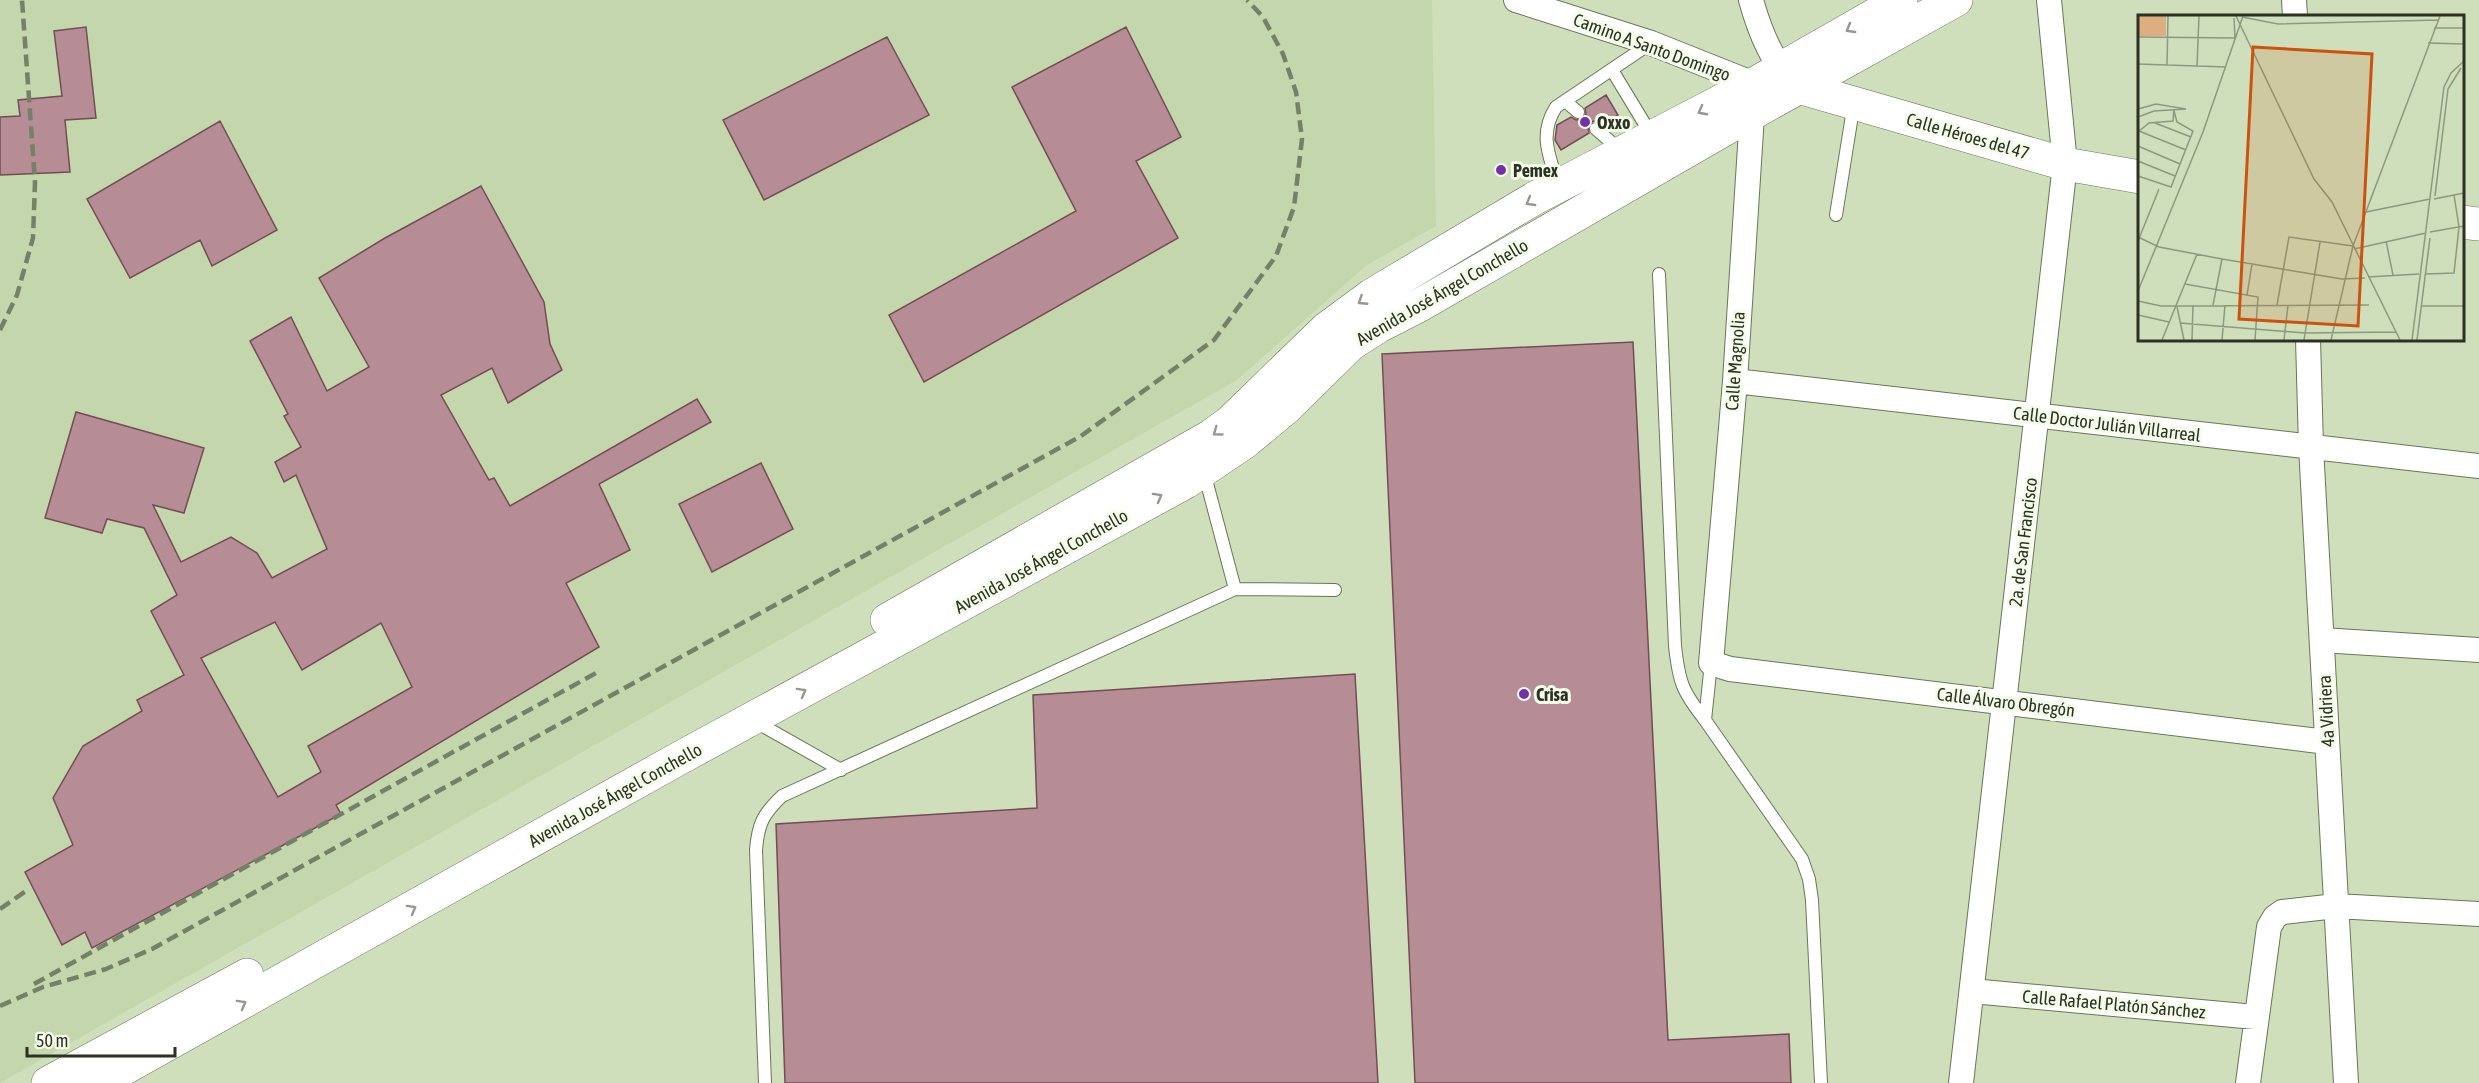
<svg xmlns="http://www.w3.org/2000/svg" width="2479" height="1083" viewBox="0 0 2479 1083" font-family="'Asap Condensed',sans-serif">
	<rect width="100%" height="100%" fill="#cfdfbb"/>
	<!-- built -->
	<path fill="#c4d6ab" d="M0,0H1432L1436,226L1367,265L1237,380L0,1083Z"/>
	<!-- building -->
	<path fill="#b78d95" stroke="#734d55" stroke-width="1.5" fill-rule="evenodd" d="M86,27L96,118L65,120L70,172L0,175V117L20,116L18,100L62,96L54,31Z
		M1126,27L1181,137L1136,161L1178,238L924,382L889,315L1076,211L1012,87Z
		M887,37L929,115L764,200L723,120Z
		M1606,95L1618,115L1603,124L1593,121L1588,127L1589,133L1561,150L1555,140L1557,125L1571,117L1576,120L1581,119L1586,114L1585,108Z
		M220,121L277,230L212,266L200,240L130,278L87,199Z
		M481,186L544,302L550,344L562,370L508,403L492,368L441,395L489,480L494,478L510,506L697,399L711,422L599,484L630,550L566,583L599,647L336,805L341,814L92,948L85,932L62,945L25,872L73,845L53,798L83,746L142,711L137,700L184,675L151,611L177,595L144,528L107,519L102,533L45,518L76,412L204,448L184,513L153,505L181,562L231,537L257,553L272,578L327,549L296,475L284,482L275,462L301,447L284,416L288,414L250,341L291,317L327,391L369,367L319,278L385,238ZM275,622L302,670L381,623L412,687L308,746L321,772L278,797L201,658Z
		M1633,342L1668,1040L1789,1034L1791,1083H1415L1382,354Z
		M761,463L793,529L712,572L679,504Z
		M1355,674L1378,1083H785L776,824L1037,808L1033,695Z"/>
	<g fill="none" stroke-linecap="round" stroke-linejoin="round">
		<defs>
			<path id="lane" d="M1612,70L1652,136
				M1565,101L1578,112
				M1596,129L1620,150
				M1558,185C1550,157 1538,135 1556,107L1651,43
				M1836,215L1854,103
				M1659,274L1675,646C1679,682 1682,691 1705,720
				M1204,472L1235,589
				M1711,663L1705,720L1802,859L1809,879L1812,900L1821,1083
				M756,722L841,770
				M765,1083L756,850C758,824 763,814 782,796L1235,589L1335,590"/>
			<path id="street" d="M1516,0L1651,43L1754,84L1735,381L1711,663L1730,669L2327,742
				M1751,0C1759,29 1770,58 1790,80
				M2294,0L2295,16
				M2308,339L2311,447L2346,1083
				M1735,381L2479,466
				M2322,640L2479,650
				M1972,991L2255,1017
				M1961,1083L2065,164L2049,0
				M2248,1083L2269,927L2275,917L2282,912L2336,906L2479,914"/>
			<path id="secondary" d="M1788,87L1805,89L2065,164L2140,177
				M2462,222L2479,224
				M887,620L1211,436L1229,423L1326,329L1372,295L1535,198L1754,84L1901,0
				M48,1083L247,975
				M98,1083L678,759L1186,482L1245,442L1286,408L1351,344L1379,326L1420,305L1751,114L1956,0"/>
		</defs>
		<!-- lane casing -->
		<use href="#lane" stroke="#697656" stroke-width="14"/>
		<!-- street casing -->
		<use href="#street" stroke="#697656" stroke-width="26"/>
		<!-- secondary casing -->
		<use href="#secondary" stroke="#697656" stroke-width="34"/>
		<!-- lane -->
		<use href="#lane" stroke="#fff" stroke-width="12"/>
		<!-- street -->
		<use href="#street" stroke="#fff" stroke-width="24"/>
		<!-- secondary -->
		<use href="#secondary" stroke="#fff" stroke-width="33"/>
		<!-- rail -->
		<path stroke="#758068" stroke-width="4.5" stroke-dasharray="12 6" stroke-linecap="butt" d="M0,330L17,295L33,238L35,182L22,0
			M0,909L26,891
			M34,984L596,673
			M0,1006L43,987L106,969L152,949L1081,436L1214,340L1276,256L1294,207L1302,139L1296,92L1283,54L1263,17L1247,0"/>
	</g>
	<!-- one-way arrows -->
	<defs><path id="oneway-chevron" d="M-2-3.5L2.5 0L-2 3.5" fill="none" stroke-width="1.6" stroke-linecap="round" stroke-linejoin="round" transform="scale(1.5)"/></defs>
	<g stroke="#959891">
		<use href="#oneway-chevron" transform="translate(1850 29) rotate(150)"/>
		<use href="#oneway-chevron" transform="translate(1702 111) rotate(152)"/>
		<use href="#oneway-chevron" transform="translate(1530 202) rotate(150)"/>
		<use href="#oneway-chevron" transform="translate(1362 301) rotate(147)"/>
		<use href="#oneway-chevron" transform="translate(1217 432) rotate(144)"/>
		<use href="#oneway-chevron" transform="translate(1158 497) rotate(-29)"/>
		<use href="#oneway-chevron" transform="translate(802 692) rotate(-29)"/>
		<use href="#oneway-chevron" transform="translate(412 909) rotate(-29)"/>
		<use href="#oneway-chevron" transform="translate(242 1004) rotate(-29)"/>
	</g>
	<!-- markers -->
	<g fill="#7331a6" stroke="#f5fdea" stroke-width="2">
		<circle cx="1585" cy="122" r="6"/>
		<circle cx="1501" cy="170" r="6"/>
		<circle cx="1524" cy="694" r="6"/>
	</g>
	<g text-anchor="middle" dominant-baseline="central" stroke-width="6" stroke-linejoin="round" paint-order="stroke">
		<!-- street labels -->
		<g font-size="18" fill="#2b3123" stroke="#f5fdea">
			<text transform="translate(1652 47) rotate(20)">Camino A Santo Domingo</text>
			<text transform="translate(1968 136) rotate(16)">Calle Héroes del 47</text>
			<text transform="translate(1442 292) rotate(-30)">Avenida José Ángel Conchello</text>
			<text transform="translate(1735 361) rotate(-86)">Calle Magnolia</text>
			<text transform="translate(2107 424) rotate(7)">Calle Doctor Julián Villarreal</text>
			<text transform="translate(2023 542) rotate(-83)">2a. de San Francisco</text>
			<text transform="translate(1041 561) rotate(-29)">Avenida José Ángel Conchello</text>
			<text transform="translate(2006 702) rotate(7)">Calle Álvaro Obregón</text>
			<text transform="translate(2326 711) rotate(-93)">4a Vidriera</text>
			<text transform="translate(615 795) rotate(-29)">Avenida José Ángel Conchello</text>
			<text transform="translate(2114 1004) rotate(5)">Calle Rafael Platón Sánchez</text>
		</g>
		<!-- poi labels -->
		<g font-size="18" font-weight="bold" fill="#2b3123" stroke="#f5fdea" text-anchor="start">
			<text x="1597" y="122">Oxxo</text>
			<text x="1513" y="170">Pemex</text>
			<text x="1536" y="694">Crisa</text>
		</g>
	</g>
	<!-- overview -->
	<g transform="translate(2138 15)">
		<rect width="326" height="326" fill="#cfdfbb"/>
		<path d="M1,1H28V21H1Z" fill="#ddae80"/>
		<path fill="none" stroke="#8d997e" stroke-width="1.5" d="M98,1L176,164L194,187L262,325M104,2L140,9L300,5M96,3L97,23M296,13H326M0,22L97,23M290,28L326,29M0,49L88,52M29,50L30,1M59,51L61,1M0,94L18,89L48,94L16,96L0,102M17,108L53,122M1,116L48,135M0,117L11,108L35,106L36,94M0,131L42,149M0,146L37,161M0,161L33,172L55,116L39,107L36,96M297,181L310,74L323,53M296,184L326,178M228,197L292,184M292,217L326,211M0,222L21,232L84,244L204,264L227,263M0,226L21,174M248,226L255,260M216,234L288,218M288,259L316,258L321,212L316,180M230,262L281,259M47,269L120,282L117,325M0,276L65,117L105,1M109,280L114,249M0,286L23,291L231,290M75,290L84,244M139,290L151,222L215,231M284,291H326M39,292L46,325M0,300L31,307M42,308L167,318L258,317M24,325L59,239M54,325L55,290M84,325L87,290M146,325L150,290M166,325L182,227M193,325L215,231L302,1M274,325L306,72L313,58L326,46M279,325L292,223"/>
		<path fill="#cc530f" fill-opacity="0.15" stroke="#cc530f" stroke-width="3" d="M115,32L234,39L220,311L101,304Z"/>
		<rect width="326" height="326" fill="none" stroke="#2b3123" stroke-width="3"/>
	</g>
	<!-- scale -->
	<path d="M27 1047v9h148v-9" fill="none" stroke="#2b3123" stroke-width="3"/>
	<text x="36" y="1047" font-size="18" fill="#2b3123" stroke="#f5fdea" stroke-width="4.5" paint-order="stroke">50 m</text>
</svg>
